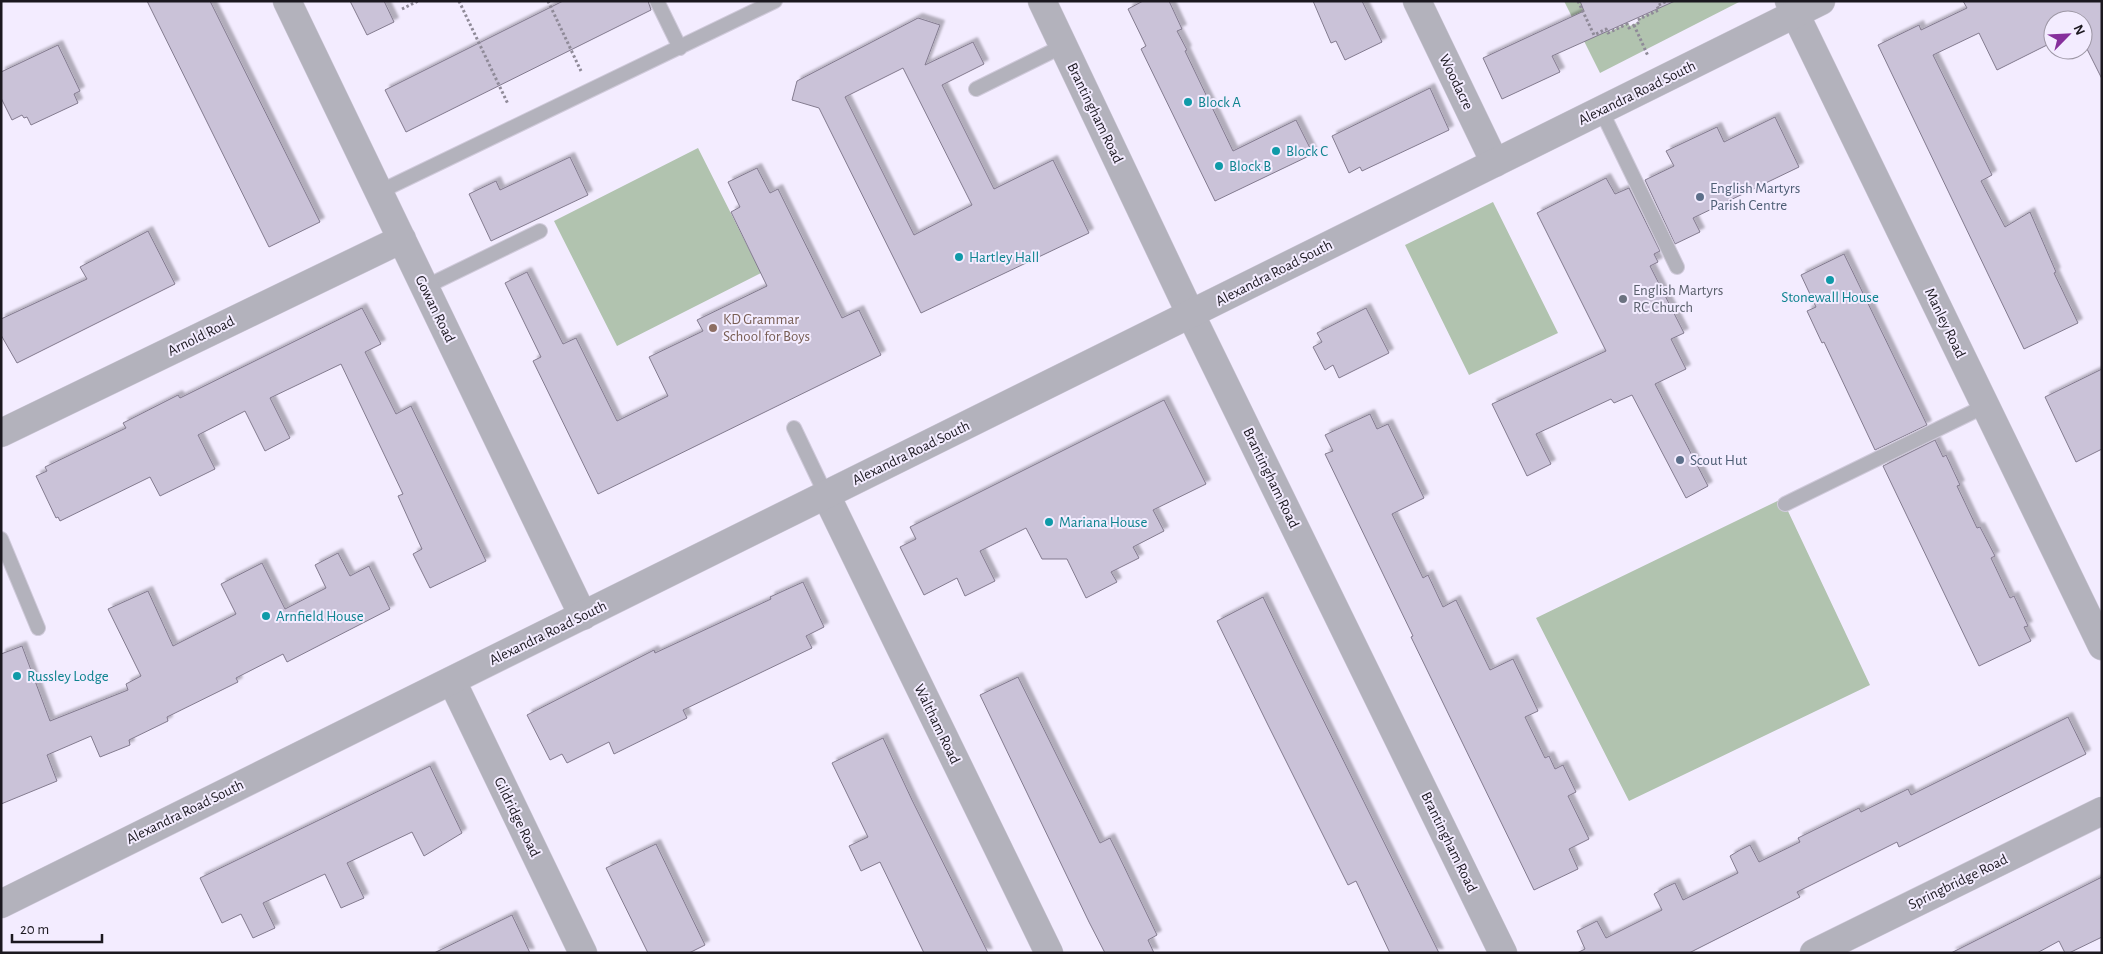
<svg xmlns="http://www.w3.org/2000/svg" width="2103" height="954" viewBox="0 0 2103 954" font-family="'Alegreya Sans',sans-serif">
	<defs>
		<filter id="shadow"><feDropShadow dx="4.5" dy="-4.5" stdDeviation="1" flood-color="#0004"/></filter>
	</defs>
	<rect width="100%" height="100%" fill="#f3ecff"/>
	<!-- green -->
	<path fill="#b1c3af" d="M1564,1H1580L1595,34L1607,28L1609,32L1628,23L1630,26L1639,22L1638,19L1656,10L1655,6L1665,1H1741L1600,73Z
		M698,148L761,273L617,346L554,221Z
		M1493,202L1558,333L1469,375L1405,245Z
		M1963,411L1787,509L1870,685L1629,801L1536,618Z"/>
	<!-- building -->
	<path fill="#cac2d8" stroke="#837b8f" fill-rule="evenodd" filter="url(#shadow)" d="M147,1H210L320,222L269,247Z
		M350,1H384L394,22L367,35Z
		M563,1H648L651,10L406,132L385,90Z
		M1143,1H1169L1182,29L1177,31L1187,50L1185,51L1233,151L1296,120L1313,154L1215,201L1141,49L1146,46L1128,9Z
		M1313,1H1362L1382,42L1345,60L1336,41L1331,43Z
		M1580,1H1675L1552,56L1560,72L1502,99L1483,58L1584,11Z
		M1963,1H2102V79L2083,41V20H2053V42L1997,70L1979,33L1933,55L1992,175L1981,181L2005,227L2030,212L2056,272L2054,273L2078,323L2024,349L1878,45L1919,25L1921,30L1967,8Z
		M918,18L940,25L925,65L973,42L984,64L942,85L994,189L1053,160L1089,233L921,313L819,108L792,100L797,81ZM903,68L972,205L914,235L845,97Z
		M58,45L80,91L74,94L78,103L31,125L27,117L24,118L22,115L12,120L1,98V72Z
		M1430,88L1449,130L1362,171L1360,167L1349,173L1332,136Z
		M1775,117L1799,167L1693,218L1700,232L1675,244L1645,180L1674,166L1666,151L1717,127L1724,142Z
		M570,157L588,195L491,241L469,194L496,181L500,190Z
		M757,168L770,193L778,189L842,318L859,310L881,355L598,494L533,361L541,357L505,283L527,272L563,344L576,338L617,421L668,396L649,357L703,331L697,320L767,286L731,212L740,207L728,182Z
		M1606,178L1615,194L1629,188L1660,251L1654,254L1658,262L1650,266L1684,333L1671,339L1686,369L1655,384L1708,486L1686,498L1632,395L1614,403L1611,399L1536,434L1551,464L1527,476L1492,404L1606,351L1537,213Z
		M148,231L175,284L17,363L1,335V319L87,279L80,267Z
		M1844,254L1927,425L1875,450L1824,342L1822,343L1807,311L1816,307L1801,275Z
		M362,308L381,344L365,352L396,414L411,406L486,561L430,588L413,554L422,549L398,496L403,494L341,364L270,398L290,438L265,451L245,411L198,435L215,469L160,496L150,477L60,521L58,517L56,518L36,476L47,471L45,467L126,428L123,423L178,395L180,398Z
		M1366,308L1389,353L1339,378L1333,365L1325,370L1313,347L1322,342L1317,333Z
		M2102,369V449L2076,462L2045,397Z
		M1164,400L1206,484L1153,510L1164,531L1133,547L1139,558L1111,572L1117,582L1086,598L1067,559H1042L1026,528L980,551L995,581L965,596L957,578L924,595L900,547L916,539L910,527Z
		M1370,414L1377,429L1388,424L1424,498L1392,514L1423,578L1428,575L1443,607L1456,600L1490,670L1513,659L1538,711L1525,717L1545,758L1549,756L1555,769L1563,765L1576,792L1568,796L1589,839L1569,849L1578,869L1534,890L1411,637L1413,636L1325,454L1333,451L1325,435Z
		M1935,440L1943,457L1946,455L1960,485L1957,486L1977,528L1980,527L1995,556L1991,558L2010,598L2014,596L2028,626L2024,627L2031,641L1979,666L1883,466Z
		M338,553L350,576L369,566L390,609L287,662L283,654L236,678L238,682L167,717L168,721L129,740L130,745L100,757L91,736L47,755L57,781L1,804V654L22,646L50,721L128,690L126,684L141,676L108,609L148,591L173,646L236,614L221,584L262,563L285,609L326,588L315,565Z
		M803,582L824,627L806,636L812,648L683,710L687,718L614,754L609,742L567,763L562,754L550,760L527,715L654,650L655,653L771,599L770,597Z
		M1263,597L1294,661L1439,953H1390L1356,881L1348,885L1267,723L1217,621Z
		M1018,677L1100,843L1110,838L1118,854L1157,935L1148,940L1154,953H1105L1089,922L980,695Z
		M2068,717L2086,754L1899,847L1897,842L1797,892L1800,897L1689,953H1577L1585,949L1577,931L1597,921L1606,938L1662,910L1654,894L1664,888L1675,883L1683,900L1738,873L1730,856L1740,850L1750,845L1759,862L1800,842L1798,838L1859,808L1861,812L1908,789L1911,795Z
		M883,738L912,800L988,953H924L880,862L861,871L849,846L868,837L832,763Z
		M430,766L462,833L424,856L412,832L347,863L364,898L341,908L325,874L263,903L275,928L253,938L241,914L222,923L200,878Z
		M656,844L705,945L689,953H648L606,868Z
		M2102,877V937L2069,953H2065L2059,941L2037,953H1951Z
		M512,915L530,953H434Z"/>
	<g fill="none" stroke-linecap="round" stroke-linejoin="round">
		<defs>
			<path id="service" d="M657,1L680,48
				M976,89L1063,46
				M1601,110L1677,267
				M379,192L775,1
				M425,287L540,231
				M794,428L826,495
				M1785,504L1985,406
				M1,539L38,628"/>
			<path id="minor" d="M287,1L583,616
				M1042,1L1191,315L1503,953
				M1417,1L1495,163
				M1789,1L2102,646
				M1,433L402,239
				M826,495L1049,953
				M452,681L583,953
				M1814,953L2102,811"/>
			<path id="tertiary" d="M1,904L1821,1"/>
		</defs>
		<!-- service casing -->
		<use href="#service" stroke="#d0cadb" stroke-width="16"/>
		<!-- minor casing -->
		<use href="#minor" stroke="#d0cadb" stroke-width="29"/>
		<!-- tertiary casing -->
		<use href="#tertiary" stroke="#d0cadb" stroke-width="29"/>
		<!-- path -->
		<path stroke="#8f8a98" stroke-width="3" stroke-dasharray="2.5 2.5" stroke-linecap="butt" d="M459,1L508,104
			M548,1L581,71
			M1578,1L1594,35L1606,29L1608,33L1627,24L1629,28L1640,22L1639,19L1659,10L1657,6L1667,1
			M402,9L418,1
			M1634,25L1648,56"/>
		<!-- service -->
		<use href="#service" stroke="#b3b2bc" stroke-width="14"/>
		<!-- minor -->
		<use href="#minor" stroke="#b3b2bc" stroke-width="28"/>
		<!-- tertiary -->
		<use href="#tertiary" stroke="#b3b2bc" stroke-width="28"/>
	</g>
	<!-- markers -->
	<g fill="#0f9aa8" stroke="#f3ecff" stroke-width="2">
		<circle cx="1188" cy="102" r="5"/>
		<circle cx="1276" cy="151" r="5"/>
		<circle cx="1219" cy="166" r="5"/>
		<circle cx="959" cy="257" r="5"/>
		<circle cx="1830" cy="280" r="5"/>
		<circle cx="1049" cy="522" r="5"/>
		<circle cx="266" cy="616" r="5"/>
		<circle cx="17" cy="676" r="5"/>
	</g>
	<g fill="#5c6f8a" stroke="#f3ecff" stroke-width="2">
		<circle cx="1700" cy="197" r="5"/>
		<circle cx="1680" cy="460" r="5"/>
	</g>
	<circle fill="#6b7280" stroke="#f3ecff" stroke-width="2" cx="1623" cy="299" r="5"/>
	<circle fill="#8d6e63" stroke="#f3ecff" stroke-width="2" cx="713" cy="328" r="5"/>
	<g text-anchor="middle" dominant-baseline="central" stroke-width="4" stroke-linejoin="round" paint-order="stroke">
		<!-- street labels -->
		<g font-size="15" fill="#1b181f" stroke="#f3ecff">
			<text transform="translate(1456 82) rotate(64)">Woodacre</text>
			<text transform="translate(1637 93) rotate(-26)">Alexandra Road South</text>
			<text transform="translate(1095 113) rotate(64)">Brantingham Road</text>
			<text transform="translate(1274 273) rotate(-27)">Alexandra Road South</text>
			<text transform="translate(435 309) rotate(64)">Gowan Road</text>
			<text transform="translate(1945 323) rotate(64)">Manley Road</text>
			<text transform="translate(201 336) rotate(-26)">Arnold Road</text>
			<text transform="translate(911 453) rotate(-26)">Alexandra Road South</text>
			<text transform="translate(1271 478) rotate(64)">Brantingham Road</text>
			<text transform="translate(548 633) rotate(-26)">Alexandra Road South</text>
			<text transform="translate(937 724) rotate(64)">Waltham Road</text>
			<text transform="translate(185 812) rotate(-26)">Alexandra Road South</text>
			<text transform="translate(517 817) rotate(64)">Gildridge Road</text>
			<text transform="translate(1449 842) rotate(64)">Brantingham Road</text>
			<text transform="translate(1958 882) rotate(-26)">Springbridge Road</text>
		</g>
		<!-- culture labels -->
		<g font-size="15" fill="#0d838f" stroke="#f3ecff" text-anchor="start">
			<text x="1198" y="102">Block A</text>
			<text x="1286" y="151">Block C</text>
			<text x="1229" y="166">Block B</text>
			<text x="969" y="257">Hartley Hall</text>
			<text x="1830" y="297" text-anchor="middle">Stonewall House</text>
			<text x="1059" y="522">Mariana House</text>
			<text x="276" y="616">Arnfield House</text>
			<text x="27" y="676">Russley Lodge</text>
		</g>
		<!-- service labels -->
		<g font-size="15" fill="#4e5e75" stroke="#f3ecff" text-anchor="start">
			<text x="1710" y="188">English Martyrs<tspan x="1710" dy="17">Parish Centre</tspan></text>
			<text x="1690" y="460">Scout Hut</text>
		</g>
		<!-- worship labels -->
		<g font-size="15" fill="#5b616d" stroke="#f3ecff" text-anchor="start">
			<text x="1633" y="290">English Martyrs<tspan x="1633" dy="17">RC Church</tspan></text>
		</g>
		<!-- education labels -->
		<g font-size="15" fill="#785e54" stroke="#f3ecff" text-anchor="start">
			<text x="723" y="319">KD Grammar<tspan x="723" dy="17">School for Boys</tspan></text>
		</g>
	</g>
	<!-- border -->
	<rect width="2103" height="954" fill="none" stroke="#1b181f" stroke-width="5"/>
	<!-- north arrow -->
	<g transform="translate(2068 35) rotate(66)"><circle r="24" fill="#f3ecff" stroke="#9d97a5"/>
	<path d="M0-4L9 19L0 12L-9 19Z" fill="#862f9c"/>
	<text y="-8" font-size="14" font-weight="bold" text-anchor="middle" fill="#1b181f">N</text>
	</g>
	<!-- scale -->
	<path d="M12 934v8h90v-8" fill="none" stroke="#1b181f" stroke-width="2.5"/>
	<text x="20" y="934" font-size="15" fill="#1b181f" stroke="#f3ecff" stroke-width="4" paint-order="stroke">20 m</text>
</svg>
